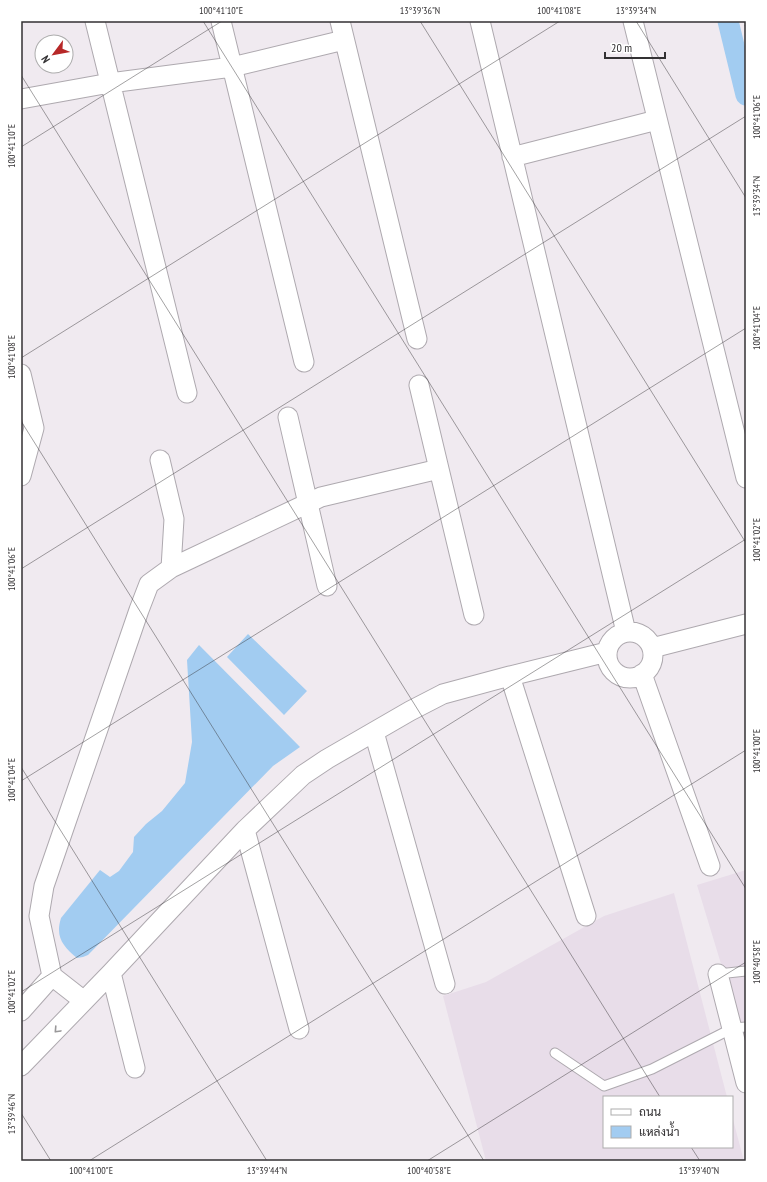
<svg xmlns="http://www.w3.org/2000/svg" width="767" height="1182" viewBox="0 0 767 1182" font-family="'PT Sans Narrow',Sarabun,sans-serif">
	<rect width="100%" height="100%" fill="#f0eaf0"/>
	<!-- built -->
	<path fill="#e8dde9" d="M746,870V1046L697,885Z
		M674,893L727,1097H604V1147H732V1116L744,1161H486L443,996L486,982L604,916Z"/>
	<!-- water -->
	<path fill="#a2ccf1" d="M248,634L307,691L284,715L227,657Z
		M199,645L300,747L273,766L88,955L83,957L77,958C63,946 55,937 61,918L100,870L110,877L119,871L133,852L134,837L146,824L162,811L185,783L192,742L187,660Z"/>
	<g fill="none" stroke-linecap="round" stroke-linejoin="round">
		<!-- canal -->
		<path stroke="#a2ccf1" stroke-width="21" d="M728,21L746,95"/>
		<defs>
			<path id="lane" d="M718,974L746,971
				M555,1053L604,1086L652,1069L733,1028L746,1027"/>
			<path id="street" d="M95,21L187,393
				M221,21L304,362
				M340,21L417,339
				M480,21L626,632
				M633,21L746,478
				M21,99L110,83L232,67L344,40
				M512,157L657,120
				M21,374L34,428L21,476
				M419,385L439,469
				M288,417L327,586
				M160,460L174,519L171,568
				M607 655a23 23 0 1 1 46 0a23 23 0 1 1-46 0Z
				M652,648L746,624
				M642,674L710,866
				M510,676L586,916
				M374,732L445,984
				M245,830L299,1029
				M111,973L135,1068
				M718,974L746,1083
				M84,1001L52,976L39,916L44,886L139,610L149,584L171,568L321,497L439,469L474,615
				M21,1011L52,976
				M21,1066L111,973L245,830L303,775L327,759L410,711L443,694L510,676L607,652"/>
		</defs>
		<!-- lane casing -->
		<use href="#lane" stroke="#aea9af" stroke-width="11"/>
		<!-- street casing -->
		<use href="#street" stroke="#aea9af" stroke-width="21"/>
		<!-- path -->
		<path stroke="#999499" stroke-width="2.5" stroke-dasharray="1 3" stroke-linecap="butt" d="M745,21L746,27"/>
		<!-- lane -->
		<use href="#lane" stroke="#fff" stroke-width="9"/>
		<!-- street -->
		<use href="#street" stroke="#fff" stroke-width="19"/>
	</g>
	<!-- one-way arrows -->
	<defs><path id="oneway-chevron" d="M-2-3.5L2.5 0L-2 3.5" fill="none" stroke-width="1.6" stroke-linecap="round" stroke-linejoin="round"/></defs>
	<use stroke="#999899" href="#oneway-chevron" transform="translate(57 1030) rotate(133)"/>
	<!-- ticks -->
	<path fill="none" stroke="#333133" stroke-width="1" stroke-opacity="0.45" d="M203,21L746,889M420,21L746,543M636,21L746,198M21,75L660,1097M21,147L222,21M21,358L560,21M21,421L484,1161M21,569L746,116M21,767L267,1161M21,781L746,328M21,992L746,539M21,1113L51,1161M691,1147L700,1161M89,1161L746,750M427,1161L746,962"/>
	<!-- border -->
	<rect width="767" height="1182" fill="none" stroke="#ffffff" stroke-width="44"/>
	<!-- legend -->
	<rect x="603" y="1096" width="130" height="52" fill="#ffffff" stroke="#adadad"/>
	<rect x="611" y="1109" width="20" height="6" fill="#ffffff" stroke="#adadad"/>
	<text x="639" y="1116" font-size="12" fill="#333133">ถนน</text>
	<rect x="611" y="1126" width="20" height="12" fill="#a2ccf1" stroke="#adadad"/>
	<text x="639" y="1136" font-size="12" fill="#333133">แหล่งน้ำ</text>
	<!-- north arrow -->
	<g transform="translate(54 54) rotate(238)"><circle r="19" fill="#ffffff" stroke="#adadad"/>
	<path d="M0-3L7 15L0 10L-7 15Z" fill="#b72828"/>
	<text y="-6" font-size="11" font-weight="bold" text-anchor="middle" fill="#333133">N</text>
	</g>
	<!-- scale -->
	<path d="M605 52v6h60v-6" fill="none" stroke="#333133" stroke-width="2"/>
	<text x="611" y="52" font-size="12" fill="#333133" stroke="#ffffff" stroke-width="3" paint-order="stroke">20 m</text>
	<rect x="22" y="22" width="723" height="1138" fill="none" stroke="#333133" stroke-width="1.5"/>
	<g font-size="10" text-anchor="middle" fill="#333133">
		<text x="221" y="14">100°41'10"E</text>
		<text x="420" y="14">13°39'36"N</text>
		<text x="559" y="14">100°41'08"E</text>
		<text x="636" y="14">13°39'34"N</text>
		<text transform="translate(756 117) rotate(-90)" y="4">100°41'06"E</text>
		<text transform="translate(11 146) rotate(-90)" y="4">100°41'10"E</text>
		<text transform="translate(756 196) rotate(-90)" y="4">13°39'34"N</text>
		<text transform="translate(756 328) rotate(-90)" y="4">100°41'04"E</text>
		<text transform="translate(11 357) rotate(-90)" y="4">100°41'08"E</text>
		<text transform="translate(756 540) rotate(-90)" y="4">100°41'02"E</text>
		<text transform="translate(11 569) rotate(-90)" y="4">100°41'06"E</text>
		<text transform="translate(756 751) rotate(-90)" y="4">100°41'00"E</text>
		<text transform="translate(11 780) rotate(-90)" y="4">100°41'04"E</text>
		<text transform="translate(756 962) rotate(-90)" y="4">100°40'58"E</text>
		<text transform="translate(11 992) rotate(-90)" y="4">100°41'02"E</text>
		<text transform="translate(11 1114) rotate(-90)" y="4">13°39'46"N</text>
		<text x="91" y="1174">100°41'00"E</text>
		<text x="267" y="1174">13°39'44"N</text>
		<text x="429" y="1174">100°40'58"E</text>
		<text x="699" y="1174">13°39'40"N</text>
	</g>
</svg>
